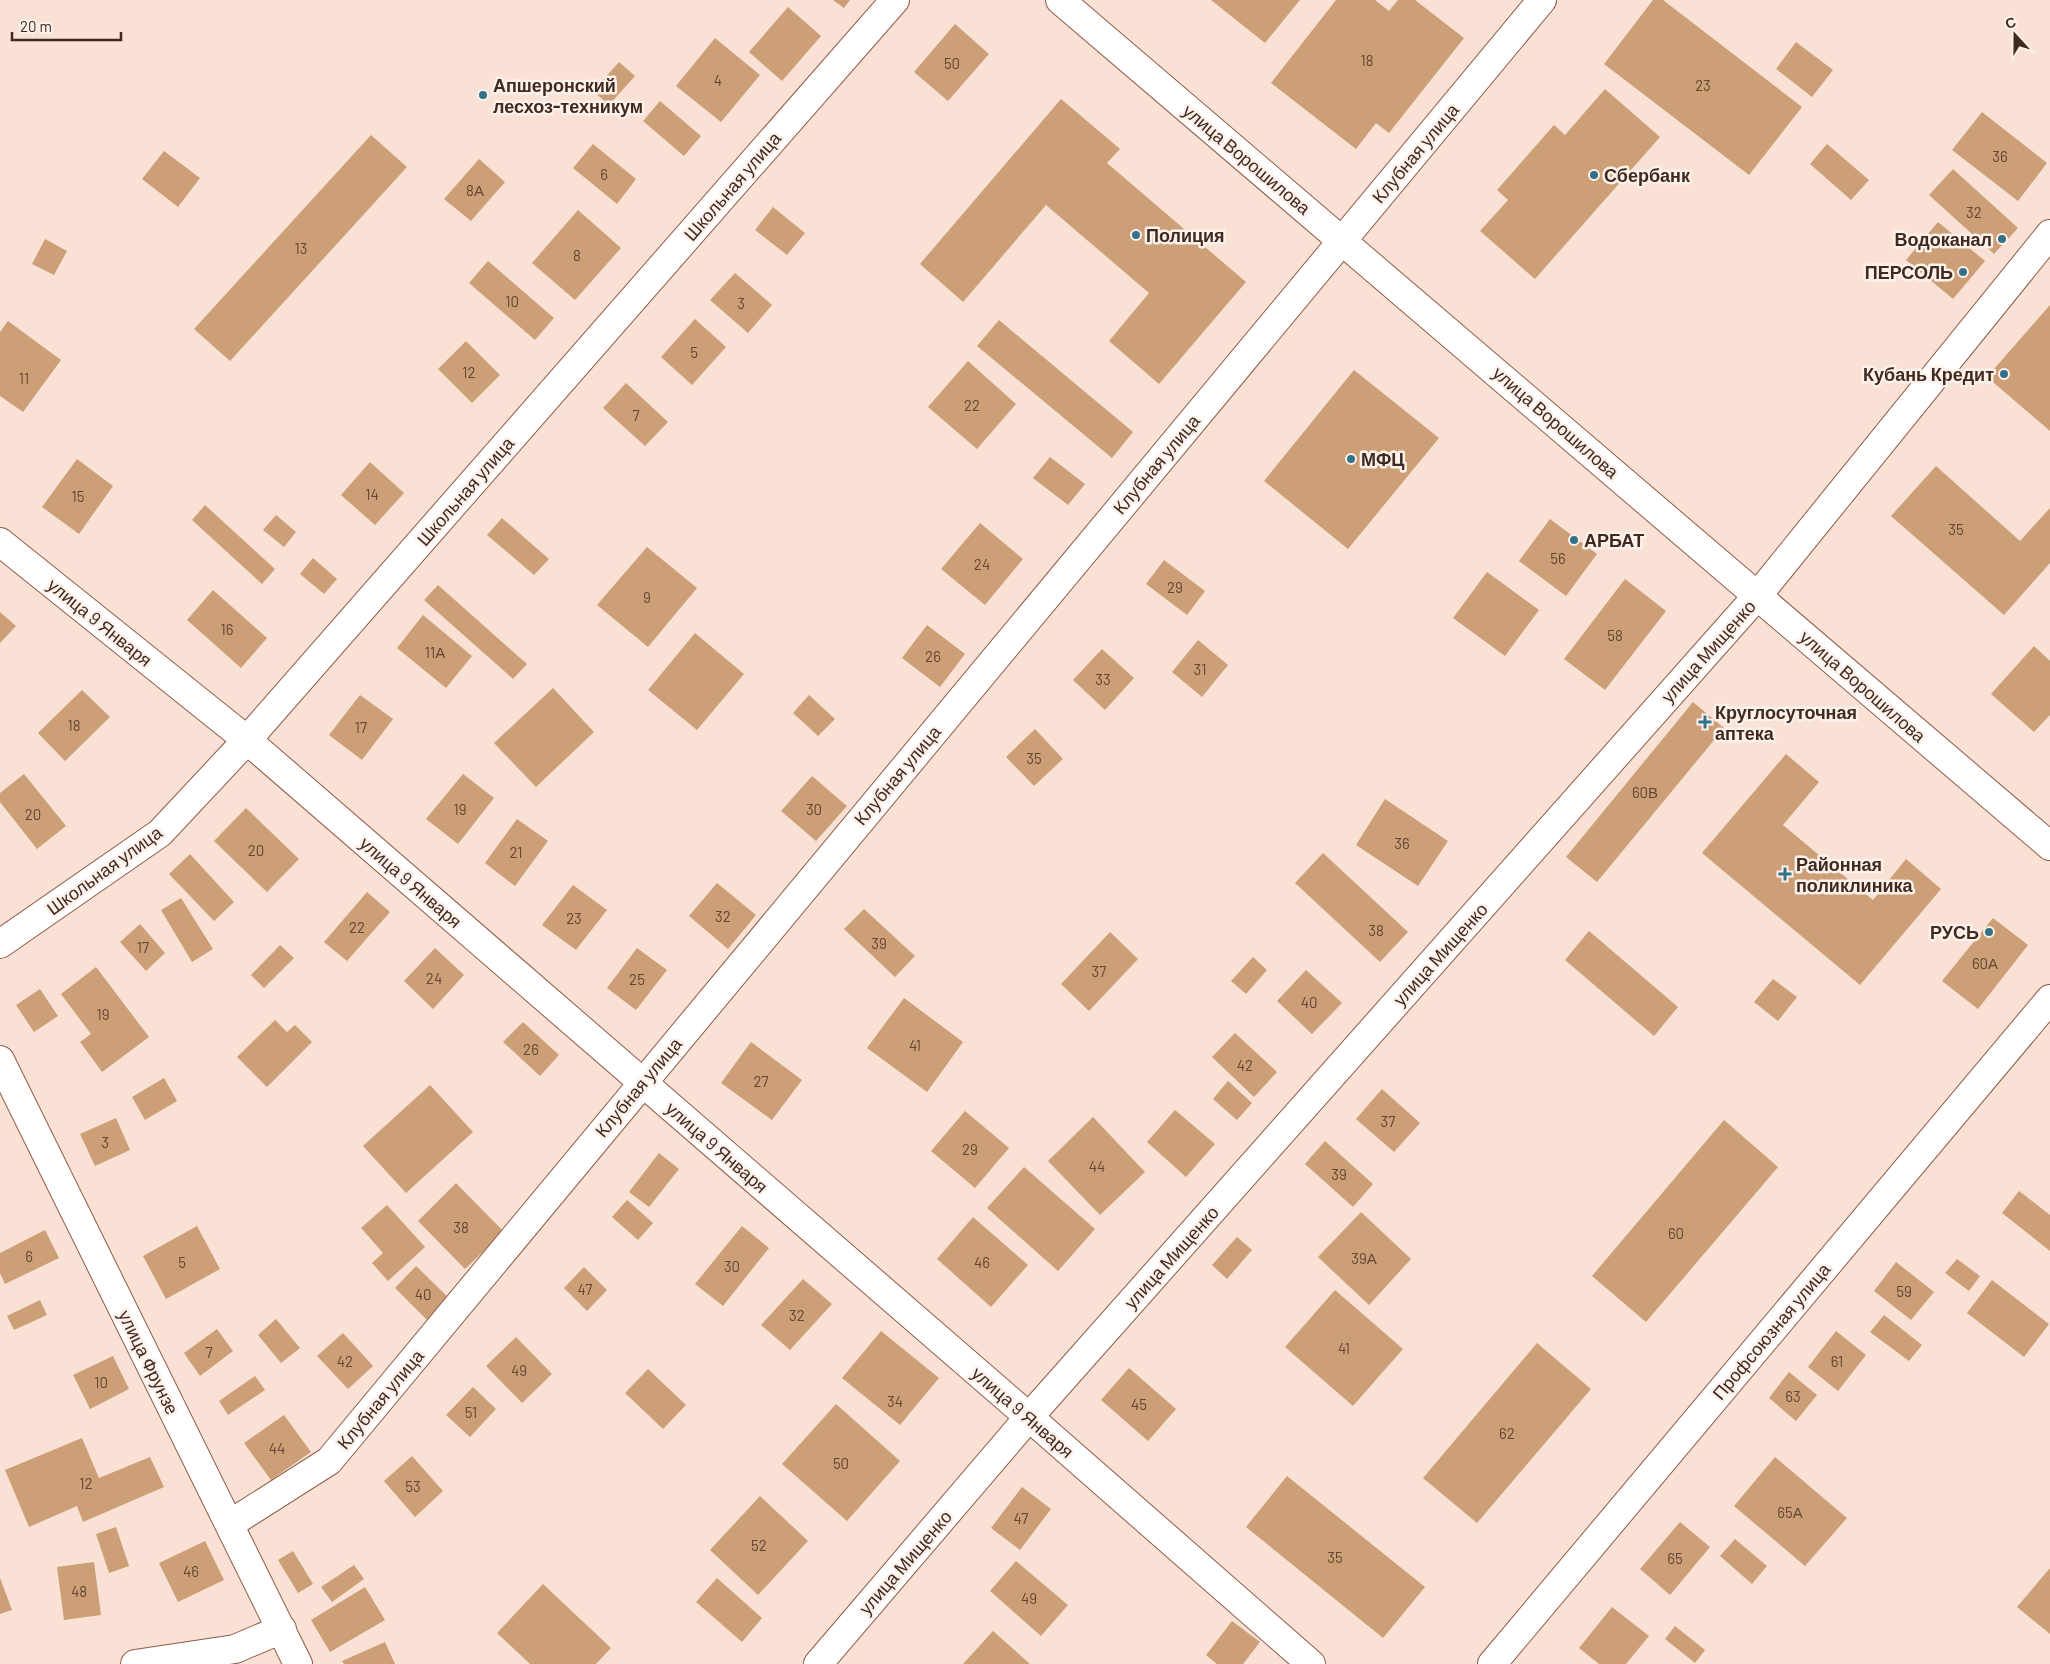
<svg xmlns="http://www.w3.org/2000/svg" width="2050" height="1664" viewBox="0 0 2050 1664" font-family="Barlow,sans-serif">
	<rect width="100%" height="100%" fill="#f9e1d6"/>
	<!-- building -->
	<path fill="#cc9f77" d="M833,0H850L844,8Z
		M1211,0H1300L1265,43Z
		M1336,0H1375L1389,11L1398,0H1415L1464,38L1389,133L1376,123L1356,149L1271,83Z
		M1653,0H1663L1802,107L1749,175L1604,64Z
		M788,7L821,36L782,81L749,52Z
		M955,24L989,54L948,101L914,72Z
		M715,38L760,75L721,122L676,86Z
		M1796,42L1833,70L1812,97L1776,69Z
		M619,62L635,76L609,105L593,91Z
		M1605,89L1660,137L1535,279L1480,231L1508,200L1497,190L1554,125L1565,135Z
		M1061,99L1120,149L1107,163L1246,282L1159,384L1109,341L1149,293L1046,205L963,302L920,264Z
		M660,101L701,136L684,156L643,121Z
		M1982,112L2047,163L2018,201L1952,150Z
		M371,135L407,167L230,361L194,329Z
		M593,144L636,179L617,204L573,168Z
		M1827,144L1869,180L1851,200L1810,164Z
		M164,151L200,178L178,207L142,179Z
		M479,159L505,182L471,221L444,199Z
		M1953,169L2018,228L1994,254L1929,195Z
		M773,207L805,233L787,255L755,230Z
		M578,210L621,248L575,300L532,263Z
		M1938,222L1985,261L1953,299L1906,260Z
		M45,239L67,251L54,275L32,264Z
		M488,261L554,318L535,340L469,283Z
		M735,273L772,305L748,333L710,300Z
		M2050,305V431L1987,377Z
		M695,319L726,347L692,385L661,357Z
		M999,320L1133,432L1112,458L977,346Z
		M8,321L61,360L23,412L0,396V332Z
		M466,341L500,375L472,403L438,369Z
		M968,361L1016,404L977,449L928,407Z
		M1354,370L1439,438L1348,549L1264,481Z
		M626,383L668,422L645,446L603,408Z
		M1050,457L1085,484L1068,505L1033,478Z
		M77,459L113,486L79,534L42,507Z
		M370,462L404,493L375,525L341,495Z
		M1936,466L2020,541L2050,508V563L2004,615L1891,516Z
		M205,505L275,569L262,584L192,520Z
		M276,515L296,532L284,547L263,530Z
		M502,518L549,559L534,575L487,535Z
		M1550,519L1597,554L1566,596L1519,561Z
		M980,523L1023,559L985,605L941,569Z
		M647,547L697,588L648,647L597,605Z
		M313,558L337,579L324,594L300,574Z
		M1164,560L1205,591L1187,615L1146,584Z
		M1487,572L1539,610L1505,656L1453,618Z
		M1625,579L1666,611L1605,690L1564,659Z
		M438,585L527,664L513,679L424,600Z
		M213,590L267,638L241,668L187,620Z
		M0,612L16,626L0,643Z
		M423,615L472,656L446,688L397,648Z
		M927,625L965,654L940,687L902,658Z
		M695,633L744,674L697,730L648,690Z
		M1198,640L1228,665L1202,697L1172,672Z
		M2034,646L2050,661V715L2034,732L1991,694Z
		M1102,649L1134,678L1105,710L1073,680Z
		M553,688L594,732L536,787L494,743Z
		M82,690L110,717L65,761L38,733Z
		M360,695L393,719L362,760L329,735Z
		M809,695L835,719L818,736L793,713Z
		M1693,702L1724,728L1597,882L1566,857Z
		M1035,729L1063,759L1034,786L1006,757Z
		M1786,754L1819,782L1783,825L1873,900L1906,859L1941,889L1860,985L1702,853Z
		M24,774L66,826L37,849L0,802V793Z
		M463,774L494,798L458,844L426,819Z
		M812,776L847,806L816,841L781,811Z
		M1385,799L1448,841L1418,886L1356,845Z
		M246,808L299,859L267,892L214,841Z
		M517,819L548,841L515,886L485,863Z
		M1323,853L1408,932L1380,962L1295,883Z
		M190,854L234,902L214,921L169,874Z
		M717,883L756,915L728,949L689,916Z
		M573,885L607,910L576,950L542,925Z
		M367,892L390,912L347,961L324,942Z
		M181,898L213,949L192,962L161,910Z
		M864,909L915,956L895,977L844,929Z
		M1993,918L2028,945L1978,1009L1942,981Z
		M140,924L165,953L146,971L120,942Z
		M1589,931L1678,1007L1654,1036L1565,960Z
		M1110,932L1138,959L1089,1011L1061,984Z
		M280,945L294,958L264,988L251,975Z
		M435,948L464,975L433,1009L404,981Z
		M637,948L667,970L636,1010L607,988Z
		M1253,957L1267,970L1246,994L1231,981Z
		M96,967L149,1037L102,1072L80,1042L91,1034L61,994Z
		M1306,970L1342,1003L1312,1034L1277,1001Z
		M1773,979L1797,997L1778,1021L1754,1002Z
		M40,989L58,1016L34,1032L16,1005Z
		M904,998L963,1042L927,1092L867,1048Z
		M275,1020L287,1032L295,1025L312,1042L267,1087L237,1057Z
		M523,1022L559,1055L540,1076L503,1042Z
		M1235,1033L1277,1072L1254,1097L1212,1057Z
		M751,1042L802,1080L772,1120L721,1083Z
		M164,1078L177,1101L145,1120L132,1097Z
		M1228,1081L1252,1103L1237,1120L1213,1099Z
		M430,1085L473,1132L406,1193L363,1146Z
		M1382,1089L1420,1123L1394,1152L1356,1119Z
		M1175,1110L1215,1144L1186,1177L1147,1142Z
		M965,1111L1009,1148L975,1188L931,1151Z
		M1093,1117L1145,1172L1100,1215L1048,1161Z
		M116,1118L130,1150L95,1166L80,1134Z
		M1724,1120L1778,1167L1646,1322L1592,1276Z
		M1325,1141L1373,1184L1353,1207L1305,1164Z
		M659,1153L679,1169L649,1207L629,1192Z
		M1024,1167L1095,1229L1058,1271L987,1208Z
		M456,1183L504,1232L465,1269L418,1221Z
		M2019,1191L2050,1215V1251L2002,1213Z
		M627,1200L653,1223L638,1240L612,1217Z
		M387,1205L425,1247L388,1281L372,1263L383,1253L361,1228Z
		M1361,1212L1411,1259L1369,1305L1318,1257Z
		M973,1217L1028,1265L991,1307L937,1259Z
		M197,1226L220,1269L166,1299L143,1256Z
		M742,1226L769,1248L723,1306L695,1284Z
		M45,1230L59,1258L5,1284L0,1273V1253Z
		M1237,1237L1252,1250L1227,1279L1212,1265Z
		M1957,1259L1980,1276L1969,1291L1945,1273Z
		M1896,1262L1934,1292L1911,1320L1874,1291Z
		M416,1266L452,1301L430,1323L395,1288Z
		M584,1267L607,1290L587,1311L564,1288Z
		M803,1279L832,1304L790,1350L761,1325Z
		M1992,1280L2049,1324L2024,1357L1967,1313Z
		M1335,1290L1403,1349L1353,1406L1285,1347Z
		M40,1300L47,1315L14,1330L7,1316Z
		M1884,1315L1922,1345L1909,1361L1870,1332Z
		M276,1319L300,1348L281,1363L258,1335Z
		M217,1329L233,1351L200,1376L184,1353Z
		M881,1331L939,1378L900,1425L842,1378Z
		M1836,1331L1866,1355L1838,1391L1808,1367Z
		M343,1333L373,1366L348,1389L317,1356Z
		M516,1337L552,1374L522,1403L486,1366Z
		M1537,1343L1591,1389L1477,1523L1423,1478Z
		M113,1356L129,1389L90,1409L73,1375Z
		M1129,1368L1176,1409L1148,1441L1101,1400Z
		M648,1369L686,1405L663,1429L625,1393Z
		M1789,1372L1817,1395L1796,1421L1769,1398Z
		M255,1376L265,1390L228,1415L219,1401Z
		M473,1387L496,1409L470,1437L446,1415Z
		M836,1404L900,1461L847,1521L782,1464Z
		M284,1415L311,1452L271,1480L244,1443Z
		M82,1438L99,1478L150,1457L164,1487L83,1522L77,1506L29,1527L5,1470Z
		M412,1456L443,1491L415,1517L384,1481Z
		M1775,1457L1847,1518L1805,1566L1734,1506Z
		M1287,1476L1425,1587L1383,1638L1246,1527Z
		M1022,1487L1051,1509L1020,1550L991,1528Z
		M760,1496L808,1541L758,1595L710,1550Z
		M1680,1522L1710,1547L1670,1595L1640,1569Z
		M116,1527L129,1566L109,1573L96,1534Z
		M1735,1539L1767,1566L1752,1584L1720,1556Z
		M205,1541L224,1580L178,1602L159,1563Z
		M293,1551L313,1584L298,1593L278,1560Z
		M1016,1561L1068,1605L1041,1636L990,1591Z
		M94,1562L101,1615L64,1620L57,1567Z
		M354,1565L364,1579L332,1602L321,1587Z
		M2050,1568V1634L2017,1607Z
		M0,1578L12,1610L0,1614Z
		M717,1578L762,1618L742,1642L696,1602Z
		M543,1584L611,1648L596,1664H530L497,1633Z
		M365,1587L385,1620L330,1652L311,1620Z
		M1612,1607L1649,1636L1626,1664H1599L1579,1648Z
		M1232,1621L1260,1642L1243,1664H1217L1206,1655Z
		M1675,1626L1705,1650L1695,1663L1665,1639Z
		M993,1631L1030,1664H963Z
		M385,1642L395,1664H344L342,1661Z"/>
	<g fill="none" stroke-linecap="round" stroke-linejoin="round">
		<defs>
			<path id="minor" d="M0,542L247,740L1029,1417L1311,1664
				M0,944L160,833L247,740L895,0
				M0,1060L298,1664
				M230,1524L329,1461L1542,0
				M135,1664L235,1649L282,1629
				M818,1664L1029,1417L1758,595L2050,234
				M1492,1664L2050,999"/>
			<path id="major" d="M1060,0L2050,846"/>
		</defs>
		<!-- minor casing -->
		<use href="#minor" stroke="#905b45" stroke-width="30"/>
		<!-- major casing -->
		<use href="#major" stroke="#905b45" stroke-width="30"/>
		<!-- minor -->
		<use href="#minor" stroke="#fff" stroke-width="28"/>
		<!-- major -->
		<use href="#major" stroke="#fff" stroke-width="28"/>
	</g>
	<!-- markers -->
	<g fill="#337187" stroke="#fdf1ec" stroke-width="2">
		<circle cx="483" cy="95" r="5"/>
		<circle cx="1594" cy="175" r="5"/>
		<circle cx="1136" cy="235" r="5"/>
		<circle cx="2002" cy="239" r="5"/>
		<circle cx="1963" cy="272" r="5"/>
		<circle cx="2004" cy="374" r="5"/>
		<circle cx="1351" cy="459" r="5"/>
		<circle cx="1574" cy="540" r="5"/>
		<path d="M1702.5 714.5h5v5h5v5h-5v5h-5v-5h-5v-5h5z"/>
		<path d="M1782.5 866.5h5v5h5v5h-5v5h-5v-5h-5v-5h5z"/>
		<circle cx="1989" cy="932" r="5"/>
	</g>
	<g text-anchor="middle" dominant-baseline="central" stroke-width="5" stroke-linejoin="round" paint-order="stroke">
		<!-- number labels -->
		<g font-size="15" fill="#634635">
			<text x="1367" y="60">18</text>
			<text x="952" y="63">50</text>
			<text x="718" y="80">4</text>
			<text x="1703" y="85">23</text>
			<text x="2000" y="156">36</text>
			<text x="604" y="174">6</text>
			<text x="475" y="190">8А</text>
			<text x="1974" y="212">32</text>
			<text x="301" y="248">13</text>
			<text x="577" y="255">8</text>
			<text x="512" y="301">10</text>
			<text x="741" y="303">3</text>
			<text x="694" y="352">5</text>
			<text x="469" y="372">12</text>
			<text x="24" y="378">11</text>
			<text x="972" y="405">22</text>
			<text x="636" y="415">7</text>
			<text x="372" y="494">14</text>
			<text x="78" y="496">15</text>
			<text x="1956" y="529">35</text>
			<text x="1558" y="558">56</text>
			<text x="982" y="564">24</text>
			<text x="1175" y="587">29</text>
			<text x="647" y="597">9</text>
			<text x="227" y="629">16</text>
			<text x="1615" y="635">58</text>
			<text x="435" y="652">11А</text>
			<text x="933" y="656">26</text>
			<text x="1200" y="669">31</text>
			<text x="1103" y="679">33</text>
			<text x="74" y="725">18</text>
			<text x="361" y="727">17</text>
			<text x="1034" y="758">35</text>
			<text x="1645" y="792">60В</text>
			<text x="460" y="809">19</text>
			<text x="814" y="809">30</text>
			<text x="33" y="814">20</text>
			<text x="1402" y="843">36</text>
			<text x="256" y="850">20</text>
			<text x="516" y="852">21</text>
			<text x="723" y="916">32</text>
			<text x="574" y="918">23</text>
			<text x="357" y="927">22</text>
			<text x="1376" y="930">38</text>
			<text x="879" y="943">39</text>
			<text x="143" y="947">17</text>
			<text x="1985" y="963">60А</text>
			<text x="1099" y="971">37</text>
			<text x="434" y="978">24</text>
			<text x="637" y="979">25</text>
			<text x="1309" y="1002">40</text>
			<text x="103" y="1014">19</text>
			<text x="915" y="1045">41</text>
			<text x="531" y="1049">26</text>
			<text x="1245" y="1065">42</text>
			<text x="761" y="1081">27</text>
			<text x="1388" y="1121">37</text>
			<text x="105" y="1142">3</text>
			<text x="970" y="1149">29</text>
			<text x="1097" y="1166">44</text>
			<text x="1339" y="1174">39</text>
			<text x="461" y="1227">38</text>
			<text x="1676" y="1233">60</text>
			<text x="29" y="1256">6</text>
			<text x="1364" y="1258">39А</text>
			<text x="182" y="1262">5</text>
			<text x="982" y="1262">46</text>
			<text x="732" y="1266">30</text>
			<text x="585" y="1289">47</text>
			<text x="1904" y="1291">59</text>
			<text x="423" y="1294">40</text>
			<text x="797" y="1315">32</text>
			<text x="1344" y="1348">41</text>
			<text x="209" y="1352">7</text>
			<text x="345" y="1361">42</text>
			<text x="1837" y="1361">61</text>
			<text x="519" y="1370">49</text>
			<text x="101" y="1382">10</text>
			<text x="1793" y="1396">63</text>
			<text x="895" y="1401">34</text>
			<text x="1139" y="1404">45</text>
			<text x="471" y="1412">51</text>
			<text x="1507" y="1433">62</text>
			<text x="277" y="1448">44</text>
			<text x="841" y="1463">50</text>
			<text x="86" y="1483">12</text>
			<text x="413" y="1486">53</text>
			<text x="1790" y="1512">65А</text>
			<text x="1021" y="1518">47</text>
			<text x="759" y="1545">52</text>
			<text x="1335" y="1557">35</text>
			<text x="1675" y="1558">65</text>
			<text x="191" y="1571">46</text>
			<text x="79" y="1591">48</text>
			<text x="1029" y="1598">49</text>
		</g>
		<!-- poi labels -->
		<g font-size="18" font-weight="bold" fill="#40291f" stroke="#fdf1ec" text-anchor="start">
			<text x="493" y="85">Апшеронский<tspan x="493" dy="21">лесхоз-техникум</tspan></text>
			<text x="1604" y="175">Сбербанк</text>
			<text x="1146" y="235">Полиция</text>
			<text x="1992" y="239" text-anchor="end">Водоканал</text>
			<text x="1953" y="272" text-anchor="end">ПЕРСОЛЬ</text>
			<text x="1994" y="374" text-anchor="end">Кубань Кредит</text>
			<text x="1361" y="459">МФЦ</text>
			<text x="1584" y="540">АРБАТ</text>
			<text x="1715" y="712">Круглосуточная<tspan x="1715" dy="21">аптека</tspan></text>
			<text x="1796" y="864">Районная<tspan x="1796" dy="21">поликлиника</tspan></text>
			<text x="1979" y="932" text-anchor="end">РУСЬ</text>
		</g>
		<!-- street labels -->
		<g font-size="18" fill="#40291f" stroke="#fdf1ec">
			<text transform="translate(1415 153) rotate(-50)">Клубная улица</text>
			<text transform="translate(1247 159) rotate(40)">улица Ворошилова</text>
			<text transform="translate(732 186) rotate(-49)">Школьная улица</text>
			<text transform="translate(1556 422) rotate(41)">улица Ворошилова</text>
			<text transform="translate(1156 464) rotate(-50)">Клубная улица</text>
			<text transform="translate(465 491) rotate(-49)">Школьная улица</text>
			<text transform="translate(100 622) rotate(39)">улица 9 Января</text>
			<text transform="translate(1708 651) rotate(-48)">улица Мищенко</text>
			<text transform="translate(1863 686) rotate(41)">улица Ворошилова</text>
			<text transform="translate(897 775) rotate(-50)">Клубная улица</text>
			<text transform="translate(104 870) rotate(-36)">Школьная улица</text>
			<text transform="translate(411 882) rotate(41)">улица 9 Января</text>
			<text transform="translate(1440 954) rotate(-48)">улица Мищенко</text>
			<text transform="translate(638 1087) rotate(-50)">Клубная улица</text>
			<text transform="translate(717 1147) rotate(41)">улица 9 Января</text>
			<text transform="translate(1171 1257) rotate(-48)">улица Мищенко</text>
			<text transform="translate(1771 1331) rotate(-50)">Профсоюзная улица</text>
			<text transform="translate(149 1362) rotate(64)">улица Фрунзе</text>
			<text transform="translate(380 1399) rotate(-50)">Клубная улица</text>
			<text transform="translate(1023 1412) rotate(41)">улица 9 Января</text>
			<text transform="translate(905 1562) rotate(-49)">улица Мищенко</text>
		</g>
	</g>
	<!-- north arrow -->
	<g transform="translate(2015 35) rotate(339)" stroke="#fdf1ec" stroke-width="4" paint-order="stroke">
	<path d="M0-4L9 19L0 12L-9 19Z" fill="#40291f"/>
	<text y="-8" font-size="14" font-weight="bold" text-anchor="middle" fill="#40291f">С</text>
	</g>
	<!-- scale -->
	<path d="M12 32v8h109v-8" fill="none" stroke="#40291f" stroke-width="2.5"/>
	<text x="20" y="32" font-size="15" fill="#40291f" stroke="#fdf1ec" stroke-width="4" paint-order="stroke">20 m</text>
</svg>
